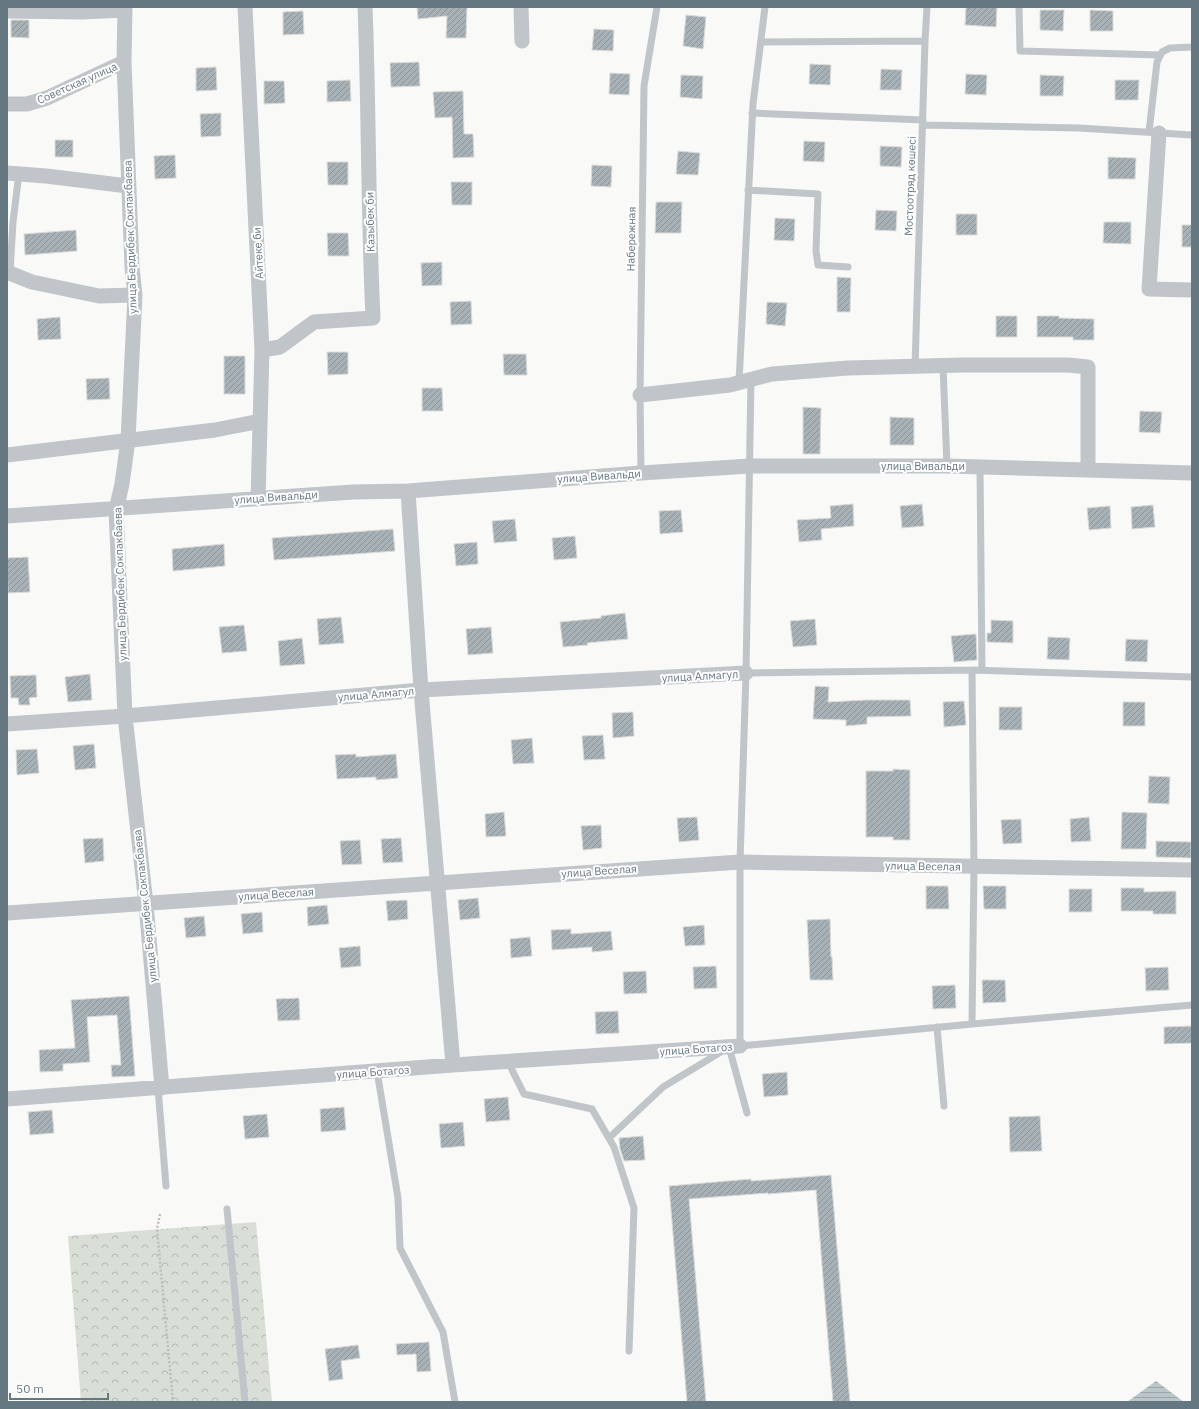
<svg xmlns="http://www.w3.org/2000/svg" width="1199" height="1409" viewBox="0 0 1199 1409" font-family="'IBM Plex Sans',sans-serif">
	<defs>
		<pattern id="park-crowns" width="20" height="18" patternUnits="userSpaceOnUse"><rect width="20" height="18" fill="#d9ded6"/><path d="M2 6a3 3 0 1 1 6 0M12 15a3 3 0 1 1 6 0" fill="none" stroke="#b4b9b3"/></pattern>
		<pattern id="water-rules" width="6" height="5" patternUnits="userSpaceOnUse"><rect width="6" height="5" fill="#bac6ca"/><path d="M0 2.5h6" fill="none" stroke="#9ba6a9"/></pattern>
		<pattern id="building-hatch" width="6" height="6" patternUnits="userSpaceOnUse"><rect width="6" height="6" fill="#a7b1b6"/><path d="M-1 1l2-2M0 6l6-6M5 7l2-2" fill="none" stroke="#8c9599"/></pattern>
	</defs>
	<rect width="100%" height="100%" fill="#f9f9f7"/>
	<!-- park -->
	<path fill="url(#park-crowns)" d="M256,1222L272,1402H81L68,1236Z"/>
	<!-- water -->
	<path fill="url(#water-rules)" d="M1156,1381L1184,1402H1127Z"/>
	<!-- building -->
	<path fill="url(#building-hatch)" stroke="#dbdbd9" d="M417,7H467L466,38H446L447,16L418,19Z
		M966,7H997L996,27L965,25Z
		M1040,10H1064L1063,31L1040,30Z
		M1090,10L1113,11V31H1090Z
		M303,11L304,34L283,35V12Z
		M686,15L706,17L703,49L683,46Z
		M11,20H29V38L11,37Z
		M594,29L614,30L613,51L592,50Z
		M419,62L420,86L391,87L390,63Z
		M810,64L831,65L830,85L809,84Z
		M216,67L217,90L196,91V68Z
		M881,69L902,70L901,90H880Z
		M610,73L630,74L629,95L609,94Z
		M966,74L987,75L986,95L965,94Z
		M681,75L703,76L702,99L680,97Z
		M1040,75L1064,76L1063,96H1040Z
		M350,80L351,101L327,102V81Z
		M1115,80H1139L1138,100H1115Z
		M264,81H284L285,103L264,104Z
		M463,91L464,134H473L474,157L453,158L452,117L435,118L433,92Z
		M221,113V136L201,137L200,114Z
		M55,140H73V157H55Z
		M804,141L825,142L824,162L803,161Z
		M880,146L902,147L901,167L880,166Z
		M678,151L700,153L698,175L676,174Z
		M175,155L176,178L155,179L154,156Z
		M1108,157L1136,158L1135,179H1108Z
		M327,162H348V185H328Z
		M592,165L612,166L611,187L591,186Z
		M451,182H472V205H452Z
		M656,202H682L681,233H655Z
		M876,210L897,211L896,231L875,230Z
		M956,214H977V235H956Z
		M775,218L795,219L794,241L774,240Z
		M1104,222H1131V244L1103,243Z
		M1182,225H1192V247H1182Z
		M76,230L77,251L25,255L24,234Z
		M327,233H348L349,256H328Z
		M442,262V285L422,286L421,263Z
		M837,277L851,278L850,312H837Z
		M471,301L472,324L451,325L450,302Z
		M767,302L787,303L785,326L766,324Z
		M996,316H1017V337H996Z
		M1037,316H1059V318L1094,319V340H1073V337H1037Z
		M60,317L61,339L38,340L37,319Z
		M327,352H348V374L328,375Z
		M503,354H526L527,375H504Z
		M224,356H245V394H224Z
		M109,378L110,399L87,400L86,379Z
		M422,388H442L443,411H422Z
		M803,407L821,408L820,454H803Z
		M1140,411L1162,412L1160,433L1139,432Z
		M890,417L914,418V445H890Z
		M853,504L854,526L821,529L822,540L799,542L797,520L831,518L830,506Z
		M922,504L924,526L902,528L900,506Z
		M1153,505L1155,527L1132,529L1131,507Z
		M1110,506L1111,528L1089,530L1087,508Z
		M681,510L683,532L660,534L659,511Z
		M515,519L517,541L494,543L492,521Z
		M393,529L395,551L274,560L272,538Z
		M575,536L577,558L554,560L552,538Z
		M477,542L478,564L456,566L454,544Z
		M224,544L225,566L173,571L172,549Z
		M28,557L30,592L8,593L7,558Z
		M625,613L628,639L587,643L588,645L563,647L560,622L601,618V616Z
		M341,617L344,643L319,645L317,619Z
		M815,619L817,645L793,647L790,621Z
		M991,620L1013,621V643L987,642V633H991Z
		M244,625L247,651L222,653L219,627Z
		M491,627L493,653L468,655L466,629Z
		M976,634L977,660L954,662L951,636Z
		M1048,637L1070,638L1069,660L1047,659Z
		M302,638L305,664L280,666L278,641Z
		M1126,639L1148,640L1147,662L1125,661Z
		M90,674L92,700L68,702L65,677Z
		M36,675L37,697L29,698L30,705H19L18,698H11L10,676Z
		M815,686L829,687L828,702L866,700H910L911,716L867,717V724L846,726V720L813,719Z
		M964,701L966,725L944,727L943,702Z
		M1123,702H1145V726H1123Z
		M999,707H1022V730H999Z
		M633,712L634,736L613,738L612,713Z
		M603,735L605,759L584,760L582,736Z
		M532,738L534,763L513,764L511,740Z
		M94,744L96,768L75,770L73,746Z
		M37,749L39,773L17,775L16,750Z
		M356,754V757L396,754L398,778L376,780V777L337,779L335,755Z
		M893,769L910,770V840H893V837H866V771H893Z
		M1149,776L1170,777L1169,804L1148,803Z
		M504,812L506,836L486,837L485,814Z
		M1122,812L1147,813L1146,849H1121Z
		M697,817L699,840L679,842L677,818Z
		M1089,817L1091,841L1071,842L1070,819Z
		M1021,819L1022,843L1003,844L1001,820Z
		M601,825L602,848L583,850L581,826Z
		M103,838L104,861L85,863L83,839Z
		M401,838L403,862L383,863L381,839Z
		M360,840L362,864L342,865L340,841Z
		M1156,841L1191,842V858L1156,857Z
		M926,886H948L949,909H926Z
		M983,886H1006V909H984Z
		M1121,888H1144V892L1176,891V914H1153V911H1121Z
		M1069,889H1092V912H1069Z
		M478,898L480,918L460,920L458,900Z
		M407,900L408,919L388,921L386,901Z
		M327,905L329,924L308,926L307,907Z
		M262,912L263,932L243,934L241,914Z
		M204,916L206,936L186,938L184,918Z
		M830,919L831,957H832L833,980H810L807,920Z
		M704,925L705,945L685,946L683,927Z
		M571,929V934L611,931L613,950L592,952V947L552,950L551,930Z
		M530,937L532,956L511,958L510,939Z
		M360,946L361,966L341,968L339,948Z
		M716,966L717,988L694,989L693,967Z
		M1168,967L1169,990L1146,991L1145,968Z
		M646,971L647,993L624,994L623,972Z
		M982,980H1005L1006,1002L983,1003Z
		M955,985L956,1008L933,1009L932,986Z
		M129,996L135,1076L112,1077L111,1065H121L117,1015L87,1017L90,1062L63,1064V1071L40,1072L39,1050L75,1048L71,1000Z
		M299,998L300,1020L278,1021L276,999Z
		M618,1011L619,1033L596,1034L595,1012Z
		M1192,1026V1043L1164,1044V1027Z
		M787,1072L788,1095L764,1097L762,1074Z
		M508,1097L510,1120L486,1122L484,1099Z
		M344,1107L346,1130L321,1132L320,1109Z
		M52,1110L54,1133L30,1135L28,1112Z
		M267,1114L269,1137L245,1139L243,1116Z
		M1040,1116L1042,1151L1010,1152L1009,1117Z
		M463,1122L465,1146L441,1148L439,1124Z
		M643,1136L645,1160L624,1161L620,1149L619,1138Z
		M831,1175L850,1402H833L816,1190L768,1194V1193L689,1199L706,1402H687L669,1186L751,1179V1181Z
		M429,1342L431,1371L417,1372L416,1354L397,1355L396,1344Z
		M358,1345L360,1358L341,1361L343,1379L329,1381L325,1349Z"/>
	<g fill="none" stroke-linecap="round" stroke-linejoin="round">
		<!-- path -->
		<path stroke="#bbbec1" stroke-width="2.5" stroke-dasharray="2 2" stroke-linecap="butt" d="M160,1214L157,1229L173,1402"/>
		<!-- service -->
		<path stroke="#c0c5c9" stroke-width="7" d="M1019,7L1020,51L1160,55
			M761,42L925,41
			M752,113L923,120
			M923,125L1079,128L1192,135
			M1149,132L1157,62L1162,52L1170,48L1192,47
			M748,190L818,194L816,251L818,265L848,267
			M10,272L13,222L19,173
			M943,366L947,466
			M915,367L925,41L927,7
			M739,382L753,104L765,7
			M980,467L982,670
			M641,473L640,395L644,86L657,7
			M972,670L1192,677
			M746,673L972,670L974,867L972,1024L740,1046V862L746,673L751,379
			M972,1024L1192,1005
			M937,1027L944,1106
			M508,1062L524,1094L592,1109L614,1147L634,1208L629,1351
			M377,1071L398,1198L400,1248L443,1332L455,1402
			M158,1088L166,1186
			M609,1138L663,1087L729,1047L747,1113
			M227,1209L245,1402"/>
		<!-- minor -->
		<path stroke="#c0c5c9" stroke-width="15" d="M125,7L124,62L132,267L135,295L128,440L122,484L116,510L125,716L146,904L162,1088
			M245,7L262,350L258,499
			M521,7L522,41
			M7,11L82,12L125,10
			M7,104H27L47,98L124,62
			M1159,133L1149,289L1192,290
			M7,173L46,176L128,186
			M7,272L32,282L99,296L135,295
			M262,350L280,347L314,322L373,318C368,214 369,111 365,7
			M640,395L730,385L772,374L848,368L963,365H1068L1088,367V470
			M7,455L215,430L260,421
			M408,491L421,690L453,1065
			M7,516L353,492L408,491L641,473L750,466H947L1192,473
			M7,724L125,716L421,690L746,673
			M7,913L740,862L1192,870
			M7,1099L453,1065L740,1046"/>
	</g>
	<g text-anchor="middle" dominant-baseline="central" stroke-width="4" stroke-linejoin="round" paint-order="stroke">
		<!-- street labels -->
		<g font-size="11" fill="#657781" stroke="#fff">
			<text transform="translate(77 83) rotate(-24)">Советская улица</text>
			<text transform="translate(910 186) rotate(-88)">Мостоотряд көшесі</text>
			<text transform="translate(370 222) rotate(-91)">Казыбек би</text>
			<text transform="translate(130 237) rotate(-92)">улица Бердибек Сокпакбаева</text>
			<text transform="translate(631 239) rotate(-89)">Набережная</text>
			<text transform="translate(258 253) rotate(-93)">Айтеке би</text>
			<text x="923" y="466">улица Вивальди</text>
			<text transform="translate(599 476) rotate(-4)">улица Вивальди</text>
			<text transform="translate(276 497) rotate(-4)">улица Вивальди</text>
			<text transform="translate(120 584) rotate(-92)">улица Бердибек Сокпакбаева</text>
			<text transform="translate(700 676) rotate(-3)">улица Алмагул</text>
			<text transform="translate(376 694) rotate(-5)">улица Алмагул</text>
			<text transform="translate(923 866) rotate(1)">улица Веселая</text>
			<text transform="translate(599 871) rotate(-4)">улица Веселая</text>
			<text transform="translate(276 894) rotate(-4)">улица Веселая</text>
			<text transform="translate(145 906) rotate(-96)">улица Бердибек Сокпакбаева</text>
			<text transform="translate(696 1049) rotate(-4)">улица Ботагоз</text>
			<text transform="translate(373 1072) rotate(-4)">улица Ботагоз</text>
		</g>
	</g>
	<!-- border -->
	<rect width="1199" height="1409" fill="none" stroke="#657781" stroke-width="16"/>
	<!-- scale -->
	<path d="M10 1393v6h98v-6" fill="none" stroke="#657781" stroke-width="2"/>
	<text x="16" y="1393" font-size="12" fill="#657781" stroke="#ffffff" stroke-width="3" paint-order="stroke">50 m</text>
</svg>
